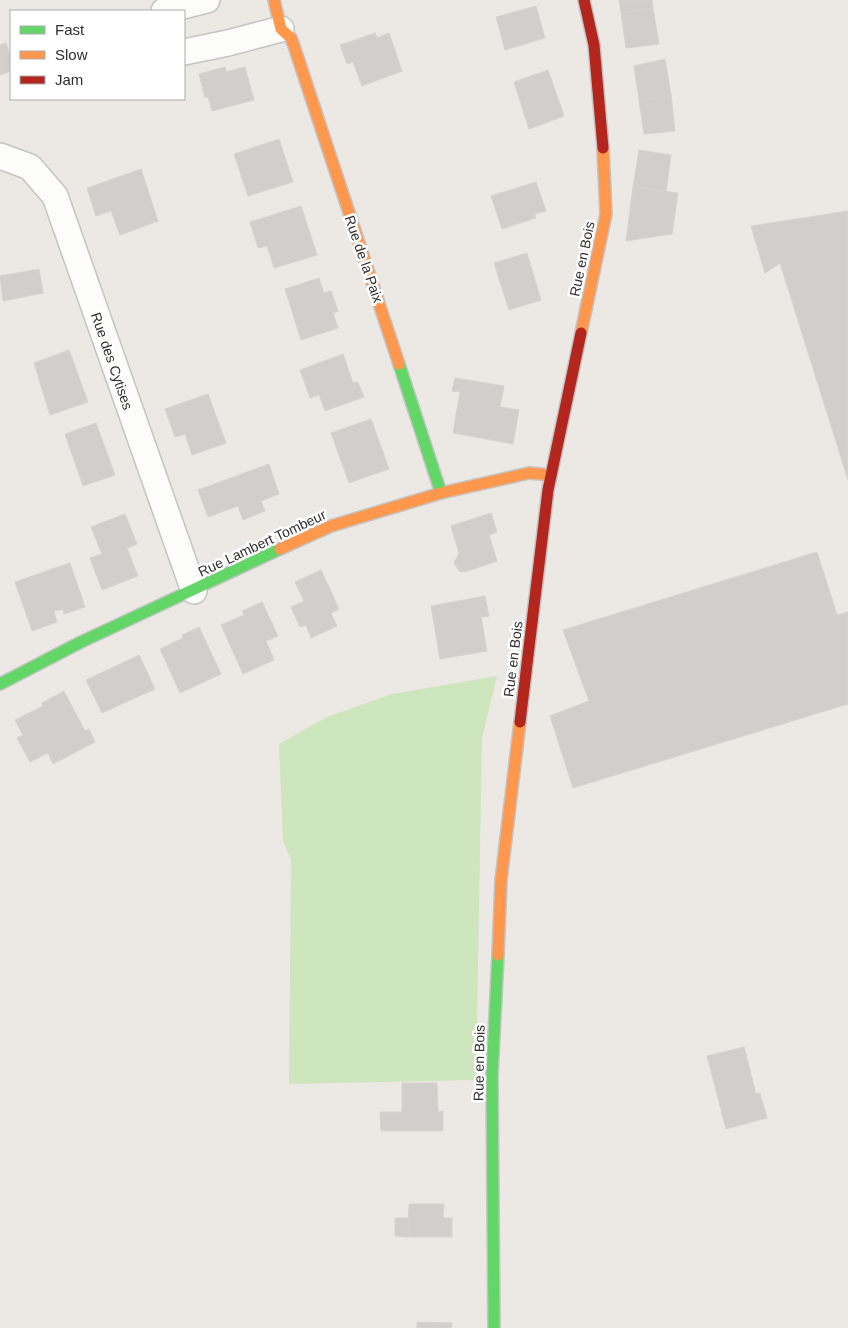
<svg xmlns="http://www.w3.org/2000/svg" width="848" height="1328" viewBox="0 0 848 1328" font-family="Helvetica,sans-serif">
	<rect width="100%" height="100%" fill="#ece8e4"/>
	<!-- green -->
	<path fill="#cee6be" d="M497,676L482,738L476,1080L289,1084L291,860L283,841L279,744L327,717L392,694Z"/>
	<!-- building -->
	<path fill="#d1cecb" stroke="#d7d4d0" d="M619,0H652L653,8L621,13Z
		M536,6L545,38L505,50L496,17Z
		M653,8L659,44L626,48L621,13Z
		M375,33L377,38L389,33L402,71L362,86L353,62L347,64L340,45Z
		M6,43L11,59V71L0,75V45Z
		M665,59L671,95L639,100L634,66Z
		M225,67L226,72L245,67L254,100L212,111L208,97L205,98L199,74Z
		M548,70L564,116L529,129L514,82Z
		M671,95L675,131L644,134L639,100Z
		M279,139L293,182L248,196L234,154Z
		M639,150L671,155L666,192L633,187Z
		M141,169L158,221L120,235L111,211L96,216L87,188Z
		M536,182L546,211L535,214L536,218L502,229L491,196Z
		M633,187L678,193L672,234L626,241Z
		M301,206L317,255L274,268L267,246L258,248L250,222Z
		M848,211V480L780,263L765,273L751,226Z
		M527,253L541,300L509,310L494,263Z
		M39,269L43,293L3,301L0,276Z
		M319,278L324,293L331,291L338,311L333,313L338,328L301,340L285,289Z
		M69,350L88,402L50,415L34,363Z
		M343,354L353,383L358,382L364,397L325,411L319,395L310,398L300,370Z
		M455,378L504,386L500,407L519,410L513,444L453,433L460,392L452,391Z
		M208,394L226,443L192,455L185,434L175,437L165,409Z
		M371,419L389,469L349,483L331,433Z
		M96,423L115,475L83,486L65,434Z
		M269,464L279,494L261,501L265,511L243,520L238,506L208,517L198,490Z
		M491,513L497,532L489,535L497,561L465,572L459,571L454,563L459,553L451,526Z
		M125,514L137,544L127,548L138,576L102,590L90,558L102,554L91,527Z
		M817,552L837,615L848,612V704L573,788L550,716L589,701L563,630Z
		M70,563L85,607L64,614L63,609L54,611L57,622L32,631L15,582Z
		M321,570L339,609L331,613L337,626L311,638L306,625L300,627L291,607L304,601L295,582Z
		M485,596L489,616L481,617L487,651L440,659L431,606Z
		M262,602L278,636L266,641L274,660L243,674L221,625L244,615L242,611Z
		M199,627L221,674L180,693L160,649L183,638L182,635Z
		M139,655L155,689L102,713L86,680Z
		M64,691L85,731L89,729L95,742L53,764L48,753L30,762L17,738L23,735L15,720L43,706L42,703Z
		M744,1047L756,1094L760,1093L767,1118L726,1129L707,1056Z
		M402,1083H437L438,1112L443,1111V1131H381L380,1112H402Z
		M409,1204H444L443,1218H452V1237H408Z
		M395,1218H409L408,1237L395,1236Z
		M417,1322L452,1323L451,1328H417Z"/>
	<g fill="none" stroke-linecap="round" stroke-linejoin="round">
		<defs>
			<path id="street" d="M164,11L207,0
				M184,52L228,43L281,29
				M0,156L30,167L55,196L194,591"/>
			<path id="fast" d="M399,364L441,493
				M0,684L81,642L280,549
				M494,1328L492,1076L498,955"/>
			<path id="slow" d="M274,0L281,29L291,38L294,46L399,364
				M581,333L606,214L603,148
				M280,549L331,526L441,493L529,473L551,475
				M498,955L501,880L520,722"/>
			<path id="jam" d="M584,0L594,45L603,148
				M520,722L548,490L581,333"/>
		</defs>
		<!-- street casing -->
		<use href="#street" stroke="#c5c4c5" stroke-width="28"/>
		<!-- fast casing -->
		<use href="#fast" stroke="#c5c4c5" stroke-width="14"/>
		<!-- slow casing -->
		<use href="#slow" stroke="#c5c4c5" stroke-width="14"/>
		<!-- jam casing -->
		<use href="#jam" stroke="#c5c4c5" stroke-width="14"/>
		<!-- street -->
		<use href="#street" stroke="#fcfcfb" stroke-width="25"/>
		<!-- fast -->
		<use href="#fast" stroke="#63d668" stroke-width="11"/>
		<!-- slow -->
		<use href="#slow" stroke="#ff974d" stroke-width="11"/>
		<!-- jam -->
		<use href="#jam" stroke="#b3261e" stroke-width="11"/>
	</g>
	<g text-anchor="middle" dominant-baseline="central" stroke-width="5" stroke-linejoin="round" paint-order="stroke">
		<!-- street labels -->
		<g font-size="14" fill="#2e2e2e" stroke="#fff">
			<text transform="translate(364 259) rotate(71)">Rue de la Paix</text>
			<text transform="translate(582 259) rotate(-78)">Rue en Bois</text>
			<text transform="translate(112 361) rotate(71)">Rue des Cytises</text>
			<text transform="translate(262 543) rotate(-25)">Rue Lambert Tombeur</text>
			<text transform="translate(513 659) rotate(-83)">Rue en Bois</text>
			<text transform="translate(479 1063) rotate(-89)">Rue en Bois</text>
		</g>
	</g>
	<!-- legend -->
	<rect x="10" y="10" width="175" height="90" fill="#ffffff" stroke="#ababab"/>
	<rect x="20" y="26" width="25" height="8" fill="#63d668" stroke="#ababab"/>
	<text x="55" y="35" font-size="15" fill="#2e2e2e">Fast</text>
	<rect x="20" y="51" width="25" height="8" fill="#ff974d" stroke="#ababab"/>
	<text x="55" y="60" font-size="15" fill="#2e2e2e">Slow</text>
	<rect x="20" y="76" width="25" height="8" fill="#b3261e" stroke="#ababab"/>
	<text x="55" y="85" font-size="15" fill="#2e2e2e">Jam</text>
</svg>
